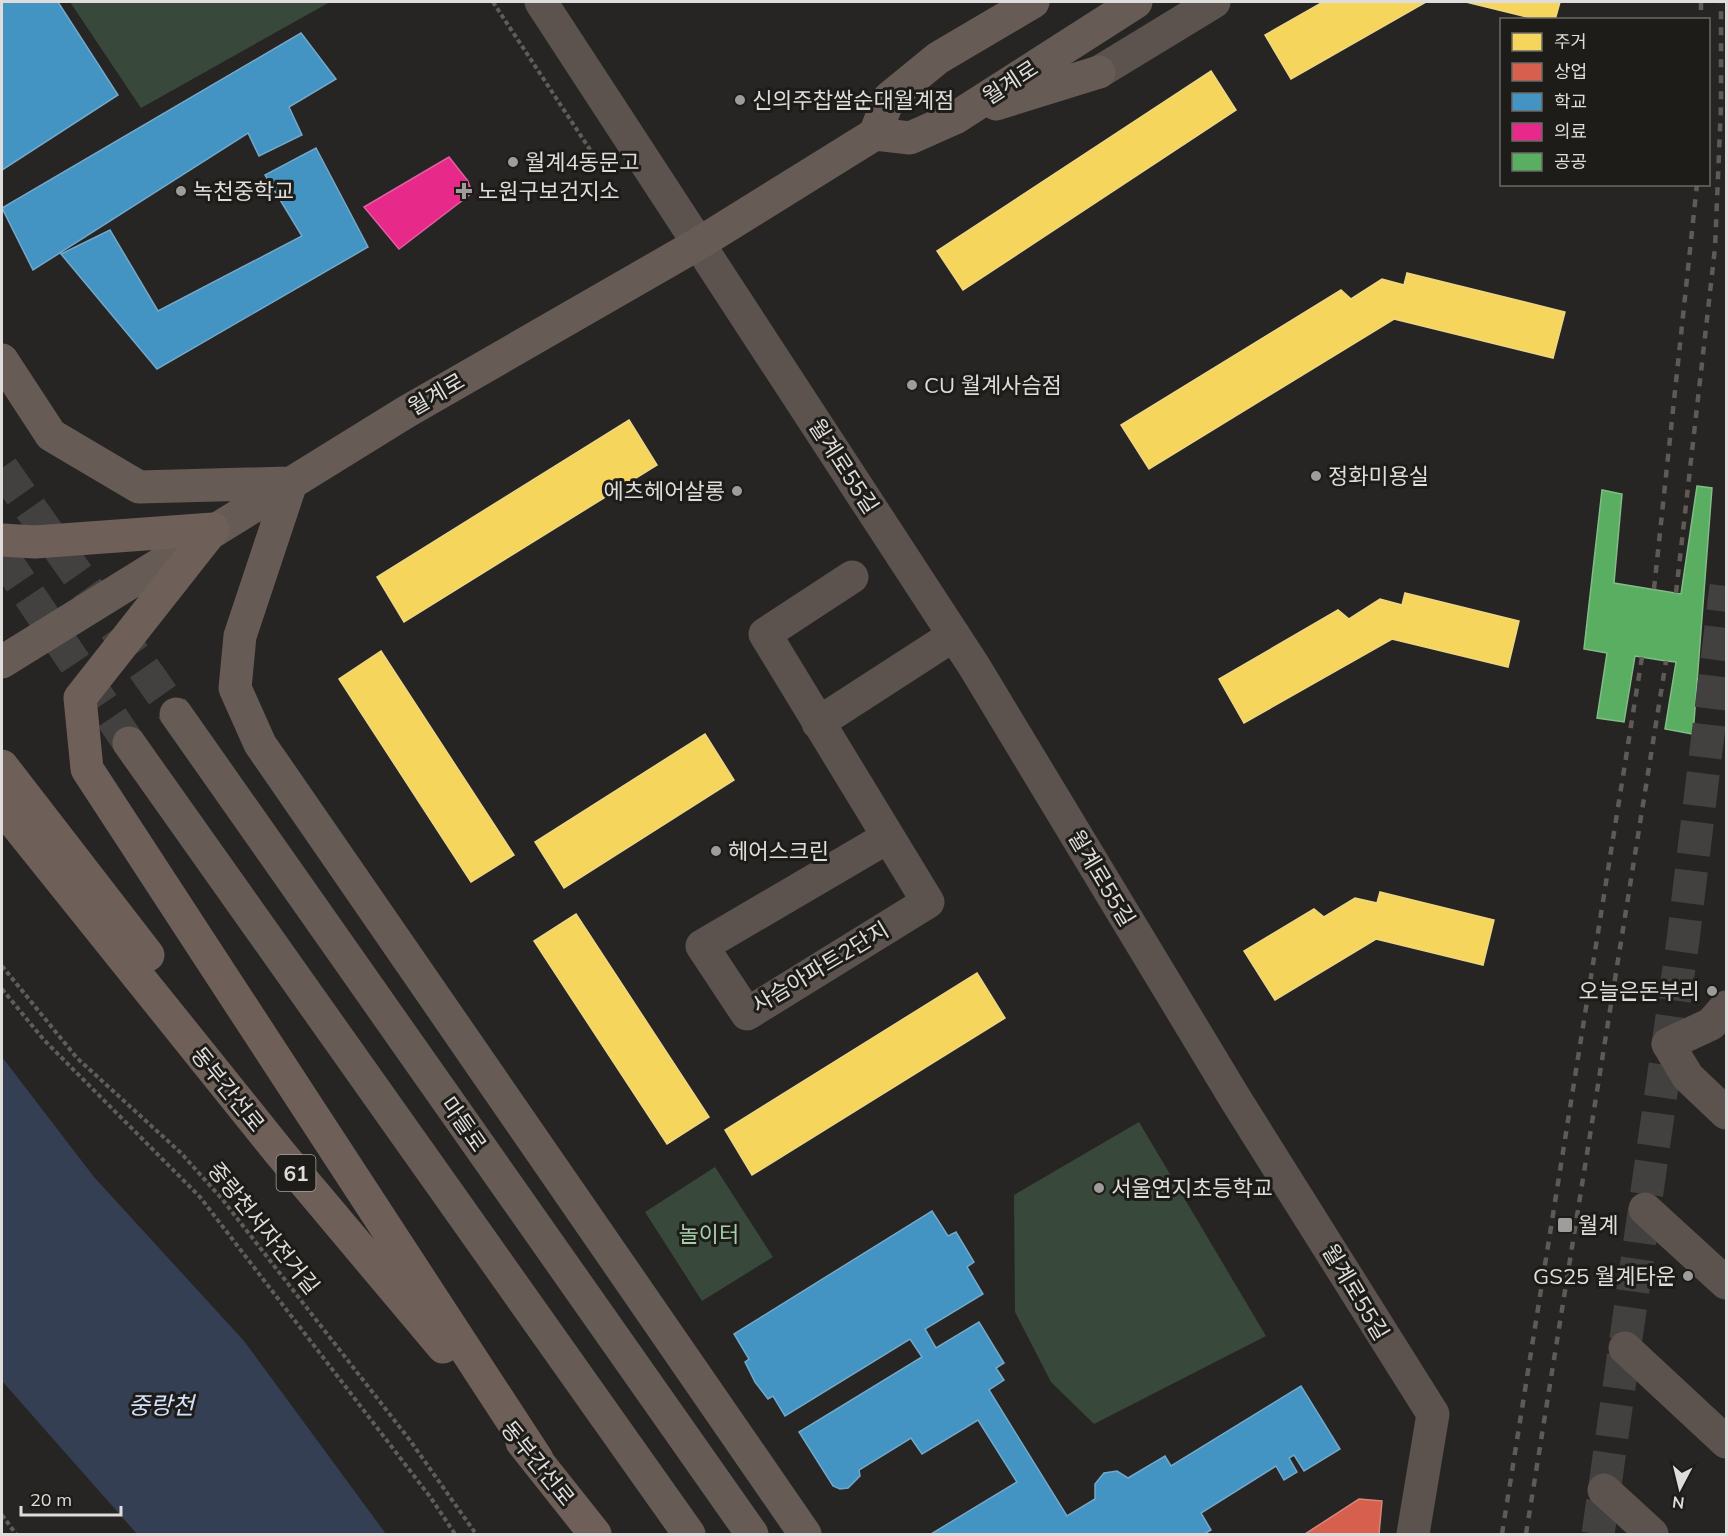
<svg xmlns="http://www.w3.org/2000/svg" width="1728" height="1536" viewBox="0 0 1728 1536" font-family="Mulish,'Noto Sans KR',sans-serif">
	<rect width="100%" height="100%" fill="#262523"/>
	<!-- green -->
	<path fill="#38483a" d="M70,2H330L141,108Z
		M1139,1122L1266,1336L1094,1424L1051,1382L1015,1312L1014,1195Z
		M715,1167L773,1257L702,1301L645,1212Z"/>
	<!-- water -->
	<path fill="#353f53" d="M2,1057L94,1177L244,1341L386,1534H137L2,1381Z"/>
	<!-- homes -->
	<path fill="#f6d55c" stroke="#efd782" stroke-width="1.5" d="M1323,2H1426L1291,79L1265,35Z
		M1466,2H1560L1555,20H1539Z
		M1211,71L1236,110L963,290L937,251Z
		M1407,273L1565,312L1553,358L1394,319L1149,469L1121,425L1341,290L1351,299L1382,279L1404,285Z
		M629,420L657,465L404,622L377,577Z
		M1405,593L1519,621L1508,667L1392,639L1244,723L1219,679L1338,610L1349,619L1380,599L1402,605Z
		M381,651L514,855L471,882L339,679Z
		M705,734L734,780L564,888L535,842Z
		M1380,892L1494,920L1483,965L1376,939L1275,1000L1244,951L1314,909L1324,917L1355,898L1377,903Z
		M576,914L709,1117L667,1144L534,941Z
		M977,973L1005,1018L752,1175L725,1130Z"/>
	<!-- shops -->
	<path fill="#d6604d" stroke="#d88678" stroke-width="1.5" d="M1359,1499L1382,1501L1379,1534H1305Z"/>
	<!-- schools -->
	<path fill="#4393c3" stroke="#72a9ca" stroke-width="1.5" d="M2,2H58L118,95L2,170Z
		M301,33L336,79L289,107L302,135L259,156L248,133L33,270L2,208Z
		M316,148L368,247L157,369L61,254L110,230L158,311L302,236L265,175Z
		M932,1211L948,1236L956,1232L974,1262L967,1267L983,1294L925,1329L936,1348L979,1322L1004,1363L996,1368L1004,1380L989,1390L1067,1516L1095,1499V1484L1104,1473L1117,1471L1128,1478L1165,1456L1171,1466L1301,1386L1340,1449L1304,1471L1294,1455L1289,1458L1297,1472L1284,1480L1276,1466L1201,1513L1211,1530L1204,1534H931L1017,1482L978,1420L922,1454L911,1438L859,1470L860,1476L848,1488L840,1489L833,1486L799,1432L922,1357L910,1339L785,1416L773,1396L768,1399L755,1382L745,1362L749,1359L734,1334Z"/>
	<!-- health -->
	<path fill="#e7298a" stroke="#e45fa2" stroke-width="1.5" d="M449,157L468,181L472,193L399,249L364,207Z"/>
	<!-- public -->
	<path fill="#5aae61" stroke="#82bc86" stroke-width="1.5" d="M1697,486L1712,488L1693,734L1665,729L1676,662L1666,661L1635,656L1624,722L1597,718L1607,653L1584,649L1602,490L1622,494L1614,583L1681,594Z"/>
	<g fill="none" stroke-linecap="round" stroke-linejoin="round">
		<!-- minor-tunnel -->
		<path stroke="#42413f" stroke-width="33" stroke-dasharray="33 16" stroke-linecap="butt" d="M1598,1534L1683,940L1726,586"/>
		<!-- major-tunnel -->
		<path stroke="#42413f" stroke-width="33" stroke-dasharray="33 16" stroke-linecap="butt" d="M2,468L176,714
			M2,555L129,743"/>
		<!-- path -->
		<path stroke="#625c59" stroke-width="4" stroke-dasharray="4.5 3" stroke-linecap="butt" d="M493,2L606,174
			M2,966L77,1058L181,1153L222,1199L409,1439L476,1534
			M2,989L44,1040L200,1197L431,1498L455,1534
			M2,1515L16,1534"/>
		<!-- minor -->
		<path stroke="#5c534f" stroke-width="33" d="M541,2L974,666L1236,1100L1433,1414L1413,1534
			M1099,72L1214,2
			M852,577L765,634L928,902L747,1014L702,946L888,837
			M818,723L954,635
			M1726,1007L1711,1024L1668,1044L1688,1077L1726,1113
			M1645,1209L1726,1283
			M1625,1348L1726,1442
			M1604,1490L1652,1534"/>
		<!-- major -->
		<path stroke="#675b55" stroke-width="33" d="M996,104L1099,72
			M875,134L910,138L955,118L1136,2
			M2,360L51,435L139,487L289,483
			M291,483L240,636L235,688L260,744L805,1534
			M2,662L406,412L698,244L875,134L889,98L938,58L1033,2
			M176,714L752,1534
			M129,743L689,1534"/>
		<!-- highway -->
		<path stroke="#6e6059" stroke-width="33" d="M213,529L80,698L87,769L537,1459
			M2,540L35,542L213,529
			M2,766L148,955
			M2,807L280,1153L443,1347
			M522,1442L595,1534"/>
		<!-- rail -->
		<path stroke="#5f5a56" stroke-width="4.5" stroke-dasharray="8 8" stroke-linecap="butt" d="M1701,2V20
			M1654,589L1697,184
			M1676,593L1715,248L1721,105V2
			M1502,1534L1642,657
			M1526,1534L1666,661"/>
	</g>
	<!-- markers -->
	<g fill="#9e9d9b" stroke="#1d1c19" stroke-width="2">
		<circle cx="740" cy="100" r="6"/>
		<circle cx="513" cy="162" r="6"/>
		<circle cx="181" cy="191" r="6"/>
		<path d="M461 182h6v6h6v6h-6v6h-6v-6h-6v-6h6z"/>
		<circle cx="912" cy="385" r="6"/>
		<circle cx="1316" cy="476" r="6"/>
		<circle cx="737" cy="491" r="6"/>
		<circle cx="716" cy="851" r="6"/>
		<circle cx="1712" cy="991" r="6"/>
		<circle cx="1099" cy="1188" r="6"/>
		<rect x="1557" y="1217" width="16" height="16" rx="3"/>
		<circle cx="1688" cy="1276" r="6"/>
	</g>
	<g text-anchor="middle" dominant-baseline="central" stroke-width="6" stroke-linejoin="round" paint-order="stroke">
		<!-- shield labels -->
		<rect fill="#1d1c19" stroke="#a4a3a1" stroke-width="1.5" x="276.5" y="1155" width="39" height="36" rx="4.5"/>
		<g font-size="21" font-weight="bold" fill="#dedddb">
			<text x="296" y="1173">61</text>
		</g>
		<!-- street labels -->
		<g font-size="22" fill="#dedddb" stroke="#1d1c19">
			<text transform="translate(1010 82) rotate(-33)">월계로</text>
			<text transform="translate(436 394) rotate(-30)">월계로</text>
			<text transform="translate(844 466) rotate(57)">월계로55길</text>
			<text transform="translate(1102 878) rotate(59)">월계로55길</text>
			<text transform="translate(820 967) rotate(-31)">사슴아파트2단지</text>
			<text transform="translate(228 1089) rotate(51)">동부간선로</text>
			<text transform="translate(464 1124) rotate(55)">마들로</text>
			<text transform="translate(264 1228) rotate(51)">중랑천서자전거길</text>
			<text transform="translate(1356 1292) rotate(59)">월계로55길</text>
			<text transform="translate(538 1463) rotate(51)">동부간선로</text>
		</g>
		<!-- poi labels -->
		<g font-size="22" fill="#dedddb" stroke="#1d1c19" text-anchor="start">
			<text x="752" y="100">신의주찹쌀순대월계점</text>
			<text x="525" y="162">월계4동문고</text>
			<text x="193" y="191">녹천중학교</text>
			<text x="478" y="191">노원구보건지소</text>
			<text x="924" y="385">CU 월계사슴점</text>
			<text x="1328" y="476">정화미용실</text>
			<text x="725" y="491" text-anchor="end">에츠헤어살롱</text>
			<text x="728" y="851">헤어스크린</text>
			<text x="1700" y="991" text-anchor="end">오늘은돈부리</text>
			<text x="1111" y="1188">서울연지초등학교</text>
			<text x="1578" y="1225">월계</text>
			<text x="1676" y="1276" text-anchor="end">GS25 월계타운</text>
		</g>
		<!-- park labels -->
		<g font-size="22" fill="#a3cfa9" stroke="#1d1c19">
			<text x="709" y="1234">놀이터</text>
		</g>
		<!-- water labels -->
		<g font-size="24" font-style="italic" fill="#d2e1fe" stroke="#1d1c19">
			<text x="161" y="1405">중랑천</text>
		</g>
	</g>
	<!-- border -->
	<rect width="1728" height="1536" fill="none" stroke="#dedddb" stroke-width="6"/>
	<!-- legend -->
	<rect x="1500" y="18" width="210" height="168" fill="#1d1c19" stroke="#6a6967" stroke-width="1.5"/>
	<rect x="1512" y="33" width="30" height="18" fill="#f6d55c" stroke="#6a6967" stroke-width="1.5"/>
	<text x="1554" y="48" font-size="18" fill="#dedddb">주거</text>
	<rect x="1512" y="63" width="30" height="18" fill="#d6604d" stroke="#6a6967" stroke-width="1.5"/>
	<text x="1554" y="78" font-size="18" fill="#dedddb">상업</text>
	<rect x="1512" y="93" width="30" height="18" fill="#4393c3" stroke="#6a6967" stroke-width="1.5"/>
	<text x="1554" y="108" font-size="18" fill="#dedddb">학교</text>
	<rect x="1512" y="123" width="30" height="18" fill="#e7298a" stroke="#6a6967" stroke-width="1.5"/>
	<text x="1554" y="138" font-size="18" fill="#dedddb">의료</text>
	<rect x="1512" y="153" width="30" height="18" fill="#5aae61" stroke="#6a6967" stroke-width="1.5"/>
	<text x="1554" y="168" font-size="18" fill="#dedddb">공공</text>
	<!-- north arrow -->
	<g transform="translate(1680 1488) rotate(187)" stroke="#1d1c19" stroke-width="4.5" paint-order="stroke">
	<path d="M0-4.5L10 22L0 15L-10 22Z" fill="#dedddb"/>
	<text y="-9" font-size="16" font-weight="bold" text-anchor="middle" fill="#dedddb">N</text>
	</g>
	<!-- scale -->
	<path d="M21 1506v9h100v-9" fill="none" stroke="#dedddb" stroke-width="3"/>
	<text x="30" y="1506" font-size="18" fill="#dedddb" stroke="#1d1c19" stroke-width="4.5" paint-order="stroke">20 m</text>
</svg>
